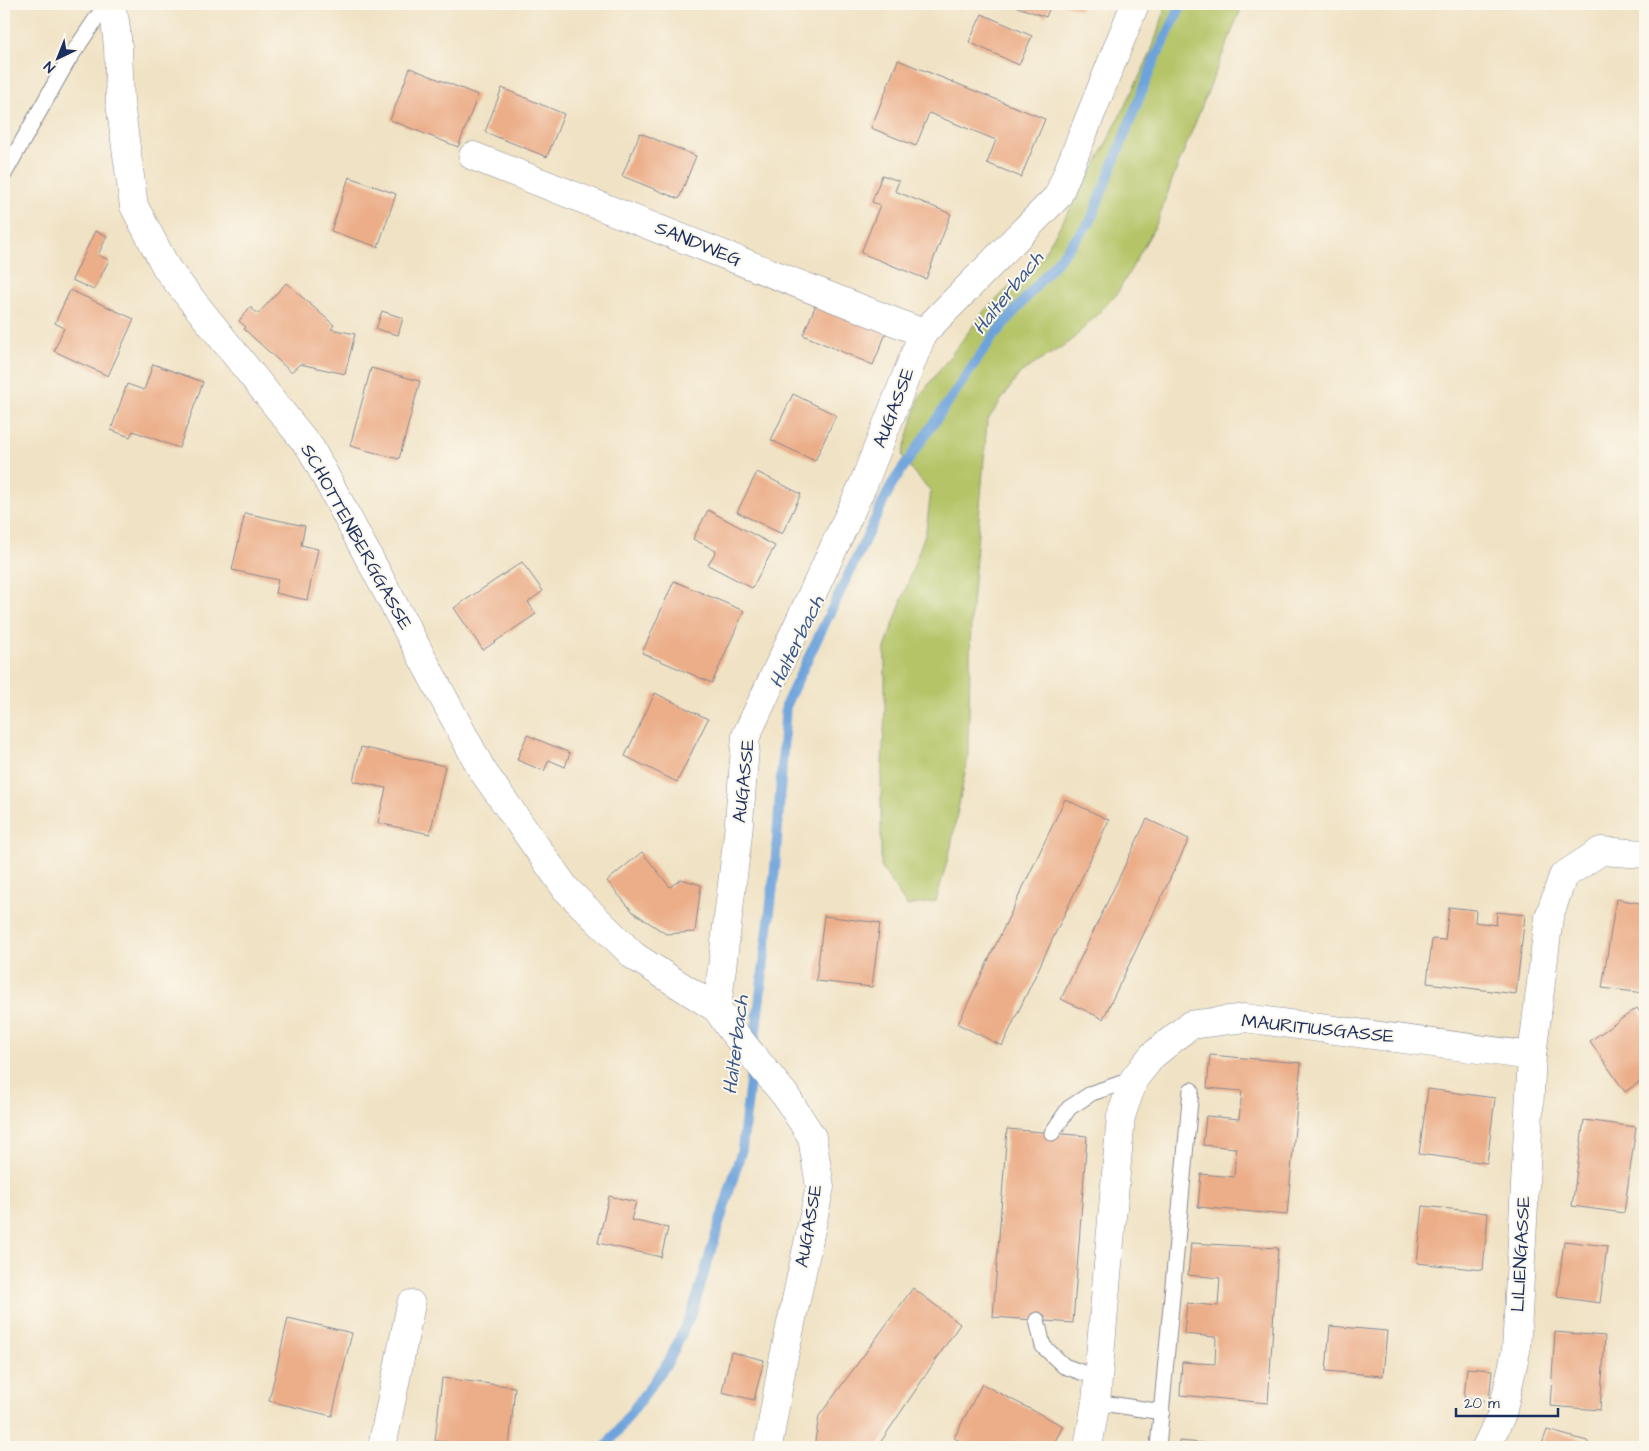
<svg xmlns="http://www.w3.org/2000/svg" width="1649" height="1451" viewBox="0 0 1649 1451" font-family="'Architects Daughter',sans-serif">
	<rect width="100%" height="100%" fill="#fbf7ec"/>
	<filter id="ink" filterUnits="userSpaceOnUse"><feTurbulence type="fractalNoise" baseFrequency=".02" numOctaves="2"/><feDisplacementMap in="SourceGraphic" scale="10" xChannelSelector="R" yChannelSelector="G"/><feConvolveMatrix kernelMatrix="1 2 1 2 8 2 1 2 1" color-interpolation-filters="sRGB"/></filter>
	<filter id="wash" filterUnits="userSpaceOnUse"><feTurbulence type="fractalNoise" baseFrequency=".0096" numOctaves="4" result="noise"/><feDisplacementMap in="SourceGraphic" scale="20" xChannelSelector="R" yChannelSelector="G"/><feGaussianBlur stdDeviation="1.12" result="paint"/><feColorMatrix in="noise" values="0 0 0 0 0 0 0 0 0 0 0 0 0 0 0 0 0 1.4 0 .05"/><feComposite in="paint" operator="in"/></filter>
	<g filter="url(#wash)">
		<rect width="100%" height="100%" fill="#f0e2c4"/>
		<!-- green -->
		<path fill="#b4c466" stroke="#687a62" d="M1167,4H1243L1171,183L1158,221L1117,294L1071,341L1020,373L987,421L971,619L968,756L951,847L936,901L907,906L881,867V780L885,712V648L926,531L931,491L914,473L902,455L920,396L985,310L1041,258L1092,172L1150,55Z"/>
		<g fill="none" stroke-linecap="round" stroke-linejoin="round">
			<!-- stream -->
			<path stroke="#6da3db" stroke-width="10" d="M606,1447L669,1361L693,1310L742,1149L775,869L786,704L892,484L992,338L1090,222L1154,61L1182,4"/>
		</g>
		<g id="blocks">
			<!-- building -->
			<path fill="#ecae89" d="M1009,4H1051L1046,17Z
				M1062,4H1082L1080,10Z
				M982,14L1032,36L1019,65L969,42Z
				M898,60L1045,119L1021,177L987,163L996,140L929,113L916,146L871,128Z
				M410,68L478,95L458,147L390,120Z
				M502,88L564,114L547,157L485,132Z
				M640,133L696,156L679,199L622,176Z
				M882,175L899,181L895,191L951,214L926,279L861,253L880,205L872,202Z
				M349,177L396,194L378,247L331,231Z
				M95,231L107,236L98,255L109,260L94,290L72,280Z
				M286,283L334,325L331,329L355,334L345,374L300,364L291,372L244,329L246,327L239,321L250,307L258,314Z
				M70,290L134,319L108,376L54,351L64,328L55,323Z
				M817,302L887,331L873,365L803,335Z
				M382,311L403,318L398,335L376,329Z
				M153,364L203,382L179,448L133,431L130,437L111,430L127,384L144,390Z
				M371,368L420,381L399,459L350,446Z
				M793,394L836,415L815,461L771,440Z
				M757,472L801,494L782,534L737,512Z
				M708,510L775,546L752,588L708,565L716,551L693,539Z
				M245,513L305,526L301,545L318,549L307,600L275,593L278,580L232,570Z
				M522,562L543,591L528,602L536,614L483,650L454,608Z
				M674,581L744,611L712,683L642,653Z
				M655,693L708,719L677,782L625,756Z
				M527,735L570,753L565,767L549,760L544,771L517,760Z
				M361,747L445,766L430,834L378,823L386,788L353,781Z
				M1065,799L1109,820L1002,1046L958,1024Z
				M1147,819L1189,839L1103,1019L1061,999Z
				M642,852L670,887L681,879L701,885L695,932L666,934L633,912L607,881Z
				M1616,899L1645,904V993L1602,988Z
				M1449,907L1476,910L1475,922L1496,925L1497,912L1525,915L1516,994L1427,983L1432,939L1445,940Z
				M824,916L880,923L872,987L816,981Z
				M1637,1008L1645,1019V1078L1625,1092L1590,1041Z
				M1210,1055L1301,1063L1287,1215L1198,1207L1201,1174L1234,1177L1236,1148L1203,1145L1206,1116L1239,1119L1242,1091L1207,1088Z
				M1428,1089L1495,1098L1487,1163L1419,1154Z
				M1584,1120L1636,1127L1624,1213L1572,1206Z
				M1007,1129L1087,1136L1073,1323L993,1317Z
				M609,1196L636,1202L631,1220L668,1228L661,1257L598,1243Z
				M1423,1206L1488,1213L1483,1270L1417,1263Z
				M1564,1241L1607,1246L1600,1303L1557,1297Z
				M1191,1243L1278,1248L1268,1403L1180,1395L1182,1362L1215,1364L1216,1337L1184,1334L1187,1303L1218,1306L1220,1278L1188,1275Z
				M913,1288L960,1324L880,1443L879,1447H814L819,1416Z
				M288,1318L352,1333L332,1416L269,1401Z
				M1330,1326L1387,1331L1383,1376L1326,1371Z
				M1555,1332L1605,1336L1600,1410L1550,1406Z
				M731,1352L764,1360L754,1400L722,1392Z
				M1467,1368L1492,1370L1489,1401L1464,1398Z
				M442,1378L515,1387L509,1447H492L435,1441Z
				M982,1384L1063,1426L1052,1447H972L954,1438Z
				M1547,1430L1587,1441L1591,1447H1541Z
				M1179,1441L1238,1446V1447H1178Z"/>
		</g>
	</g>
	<g filter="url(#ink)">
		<use href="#blocks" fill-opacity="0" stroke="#868891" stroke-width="1"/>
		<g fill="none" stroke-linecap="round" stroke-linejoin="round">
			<defs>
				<path id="service" d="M4,174L67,62L106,4
					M1052,1133L1069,1108L1092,1093L1134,1079
					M1037,1320L1043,1346L1064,1366L1098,1378
					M1096,1402L1162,1412
					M1158,1447L1191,1090"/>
				<path id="minor" d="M110,4L115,21L118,47L120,103L134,206L167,269L311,449L482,770L566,889L634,956L717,1009
					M473,156L923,333
					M382,1447L411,1304
					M768,1447L782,1366L820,1187L812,1137L785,1095L730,1028L717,1009L738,834L746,736L863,485L923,333L1058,196L1135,4
					M1088,1447L1096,1402L1121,1116L1134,1079L1152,1056L1190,1025L1245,1018L1532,1056
					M1486,1447L1502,1414L1516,1351L1532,1056L1549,917L1563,876L1601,851L1645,854"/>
			</defs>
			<!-- service casing -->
			<use href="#service" stroke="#868891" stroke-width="17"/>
			<!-- minor casing -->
			<use href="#minor" stroke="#868891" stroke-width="29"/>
			<!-- service -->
			<use href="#service" stroke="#fff" stroke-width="15"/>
			<!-- minor -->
			<use href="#minor" stroke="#fff" stroke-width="28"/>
		</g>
	</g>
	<g text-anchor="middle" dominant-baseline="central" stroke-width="4" stroke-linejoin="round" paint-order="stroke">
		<!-- street labels -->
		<g font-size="19" fill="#1b2f5e" stroke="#fbf7ec">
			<text transform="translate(698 244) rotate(22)">SANDWEG</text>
			<text transform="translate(894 408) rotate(-69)">AUGASSE</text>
			<text transform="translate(356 537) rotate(61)">SCHOTTENBERGGASSE</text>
			<text transform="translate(744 781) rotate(-84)">AUGASSE</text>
			<text transform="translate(1318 1029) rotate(6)">MAURITIUSGASSE</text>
			<text transform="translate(809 1226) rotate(-80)">AUGASSE</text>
			<text transform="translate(1521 1254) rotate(-87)">LILIENGASSE</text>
		</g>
		<!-- water labels -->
		<g font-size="20" font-style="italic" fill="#38588a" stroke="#fbf7ec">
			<text transform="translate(1008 293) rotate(-51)">Halterbach</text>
			<text transform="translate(797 642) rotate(-64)">Halterbach</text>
			<text transform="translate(736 1045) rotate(-83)">Halterbach</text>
		</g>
	</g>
	<!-- margin -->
	<rect width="1649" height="1451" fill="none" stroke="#fbf7ec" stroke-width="20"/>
	<!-- north arrow -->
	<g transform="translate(58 58) rotate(223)" stroke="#fbf7ec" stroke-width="4" paint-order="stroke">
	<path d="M0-4L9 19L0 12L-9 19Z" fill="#1b2f5e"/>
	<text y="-8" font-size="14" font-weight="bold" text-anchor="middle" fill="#1b2f5e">N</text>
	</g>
	<!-- scale -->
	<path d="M1456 1408v8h102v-8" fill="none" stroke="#1b2f5e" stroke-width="2.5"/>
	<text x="1464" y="1408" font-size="15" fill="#1b2f5e" stroke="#fbf7ec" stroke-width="4" paint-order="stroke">20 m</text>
</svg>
